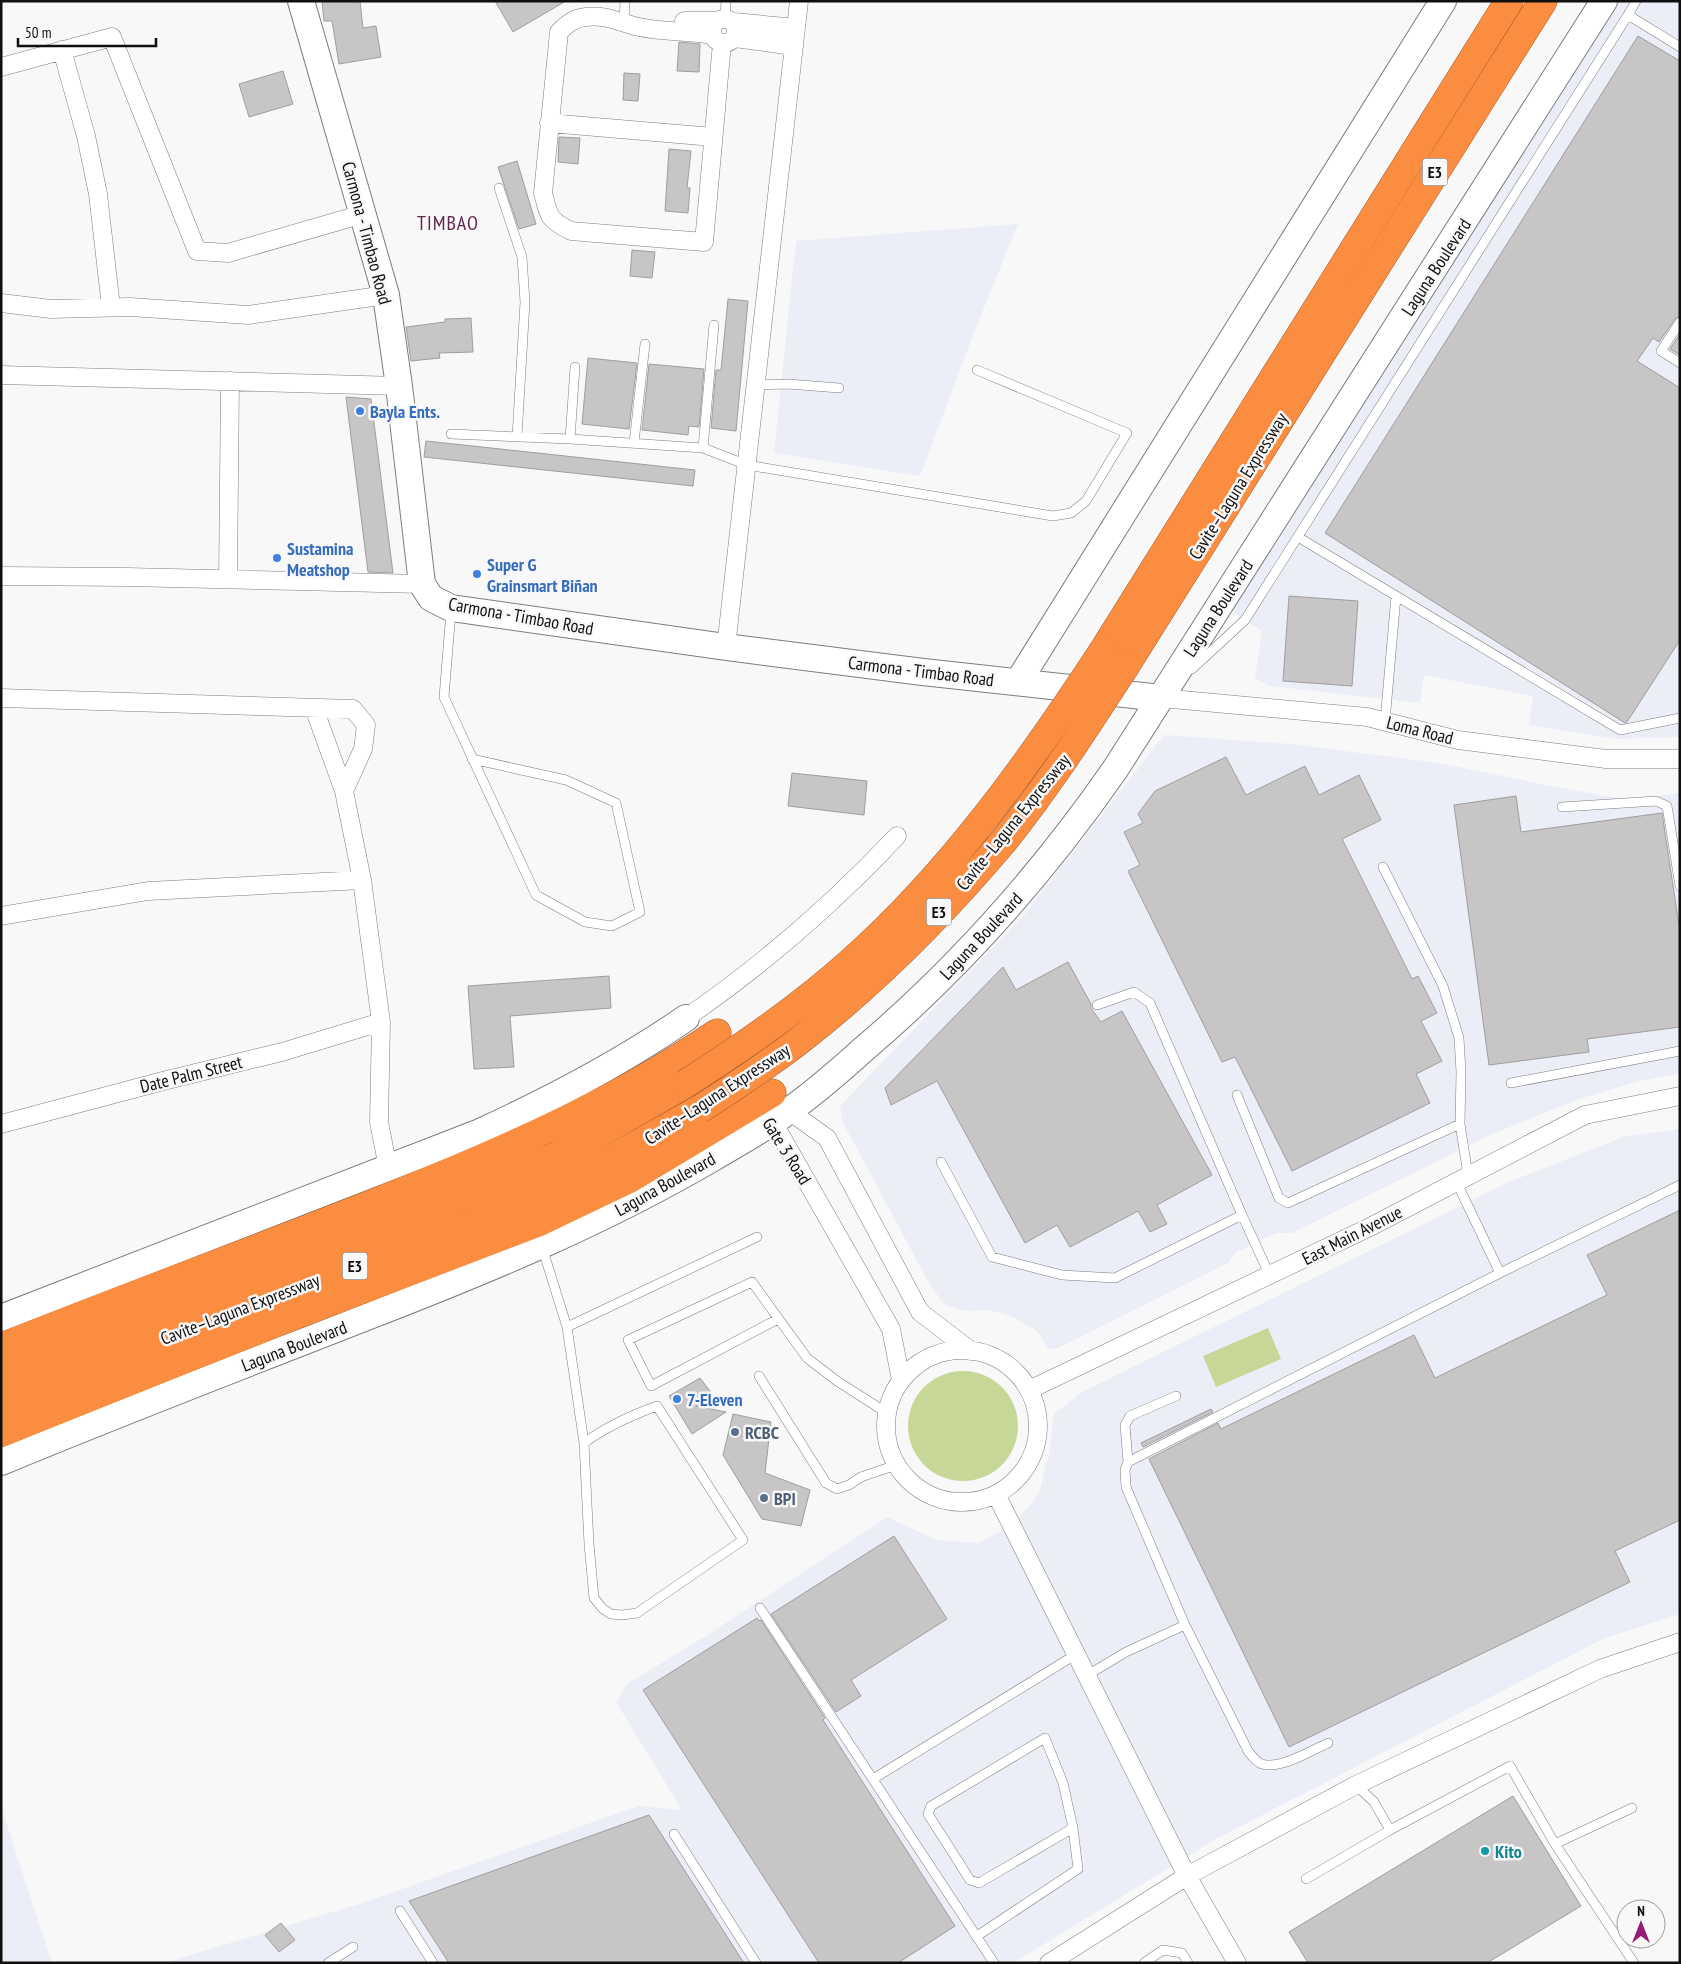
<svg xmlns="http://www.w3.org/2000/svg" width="1681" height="1964" viewBox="0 0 1681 1964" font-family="'PT Sans Narrow',sans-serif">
	<rect width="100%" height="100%" fill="#f8f8f9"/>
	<!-- built -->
	<path fill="#ebeef6" d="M1619,1H1680V737L1617,739L1529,725L1533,696L1424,675L1420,703L1269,686L1255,678L1262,631L1232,611Z
		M1018,224L973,335L920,476L774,453L796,241Z
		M1164,735L1290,744L1439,763L1551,786L1629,800L1680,793V1073L1636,1082L1579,1099L1490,1135L1292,1233H1276L1235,1253L1228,1263L1058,1348L1049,1349L1037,1331L1013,1317L989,1310L964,1311L945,1305L930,1285L842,1121L840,1106L1024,915Z
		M1680,1129V1614L1605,1638L1216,1839L1013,1963H164L359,1904L639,1806L682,1810L616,1702L627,1684L706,1636L887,1517L936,1540L978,1543L1014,1524L1039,1493L1049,1454L1054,1414L1082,1392L1511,1181L1626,1136Z
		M1,1807L52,1963H1Z"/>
	<!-- green -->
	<path fill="#c6d797" d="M1268,1328L1281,1359L1216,1387L1203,1356Z
		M908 1426a55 55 0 1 1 110 0a55 55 0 1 1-110 0Z"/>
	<!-- building -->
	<path fill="#c7c5c5" stroke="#9f9d9d" d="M322,1H360L363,28L376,26L381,57L339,64L332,21H324Z
		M495,1H566L513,32Z
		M1638,36L1680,61V316L1675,319L1659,342L1653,338L1637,361L1680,388V640L1627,722L1625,723L1325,533Z
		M679,42L700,44L699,72L677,71Z
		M283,71L293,104L249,117L239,84Z
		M624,73L640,74L638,101L623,100Z
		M559,137L580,138L578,164L558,162Z
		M669,149L691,151L687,188H690L688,213L665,211Z
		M517,161L536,224L519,229L498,167Z
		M632,250L655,252L652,278L630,276Z
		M728,299L748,301L736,431L711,428L716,370H721Z
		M471,318L473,352L439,353L440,358L411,361L406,327L445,322V319Z
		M1680,334V355L1670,349Z
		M588,358L637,363L629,429L582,424Z
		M649,364L704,369L699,427L689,426L688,435L642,430Z
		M346,397L371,399L393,573L368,572Z
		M426,441L695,470L693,486L424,457Z
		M1289,596L1358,601L1352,686L1283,681Z
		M1226,757L1246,795L1305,766L1319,795L1359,775L1381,820L1342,839L1412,979L1418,976L1437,1013L1421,1021L1442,1061L1416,1074L1430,1103L1292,1171L1235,1057L1222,1062L1128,871L1140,865L1124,832L1143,823L1138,814L1155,791Z
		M792,773L867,781L864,815L788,806Z
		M1516,796L1521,832L1662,813L1680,932V1027L1587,1039L1589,1052L1489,1065L1454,805Z
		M1068,962L1091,1004V1008L1101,1022L1122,1011L1212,1175L1157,1205L1167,1224L1150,1232L1138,1211L1070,1247L1057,1225L1025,1243L937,1081L891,1105L885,1088L1003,967L1016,990Z
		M609,976L611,1008L510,1016L514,1067L474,1069L468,986Z
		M1680,1210V1520L1615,1551L1630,1582L1289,1747L1149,1459L1218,1423L1221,1429L1414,1335L1435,1378L1607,1295L1587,1255Z
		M700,1378L713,1395L696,1406L726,1412L692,1434L669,1396Z
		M1211,1409L1213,1412L1143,1447L1141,1443Z
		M733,1414L771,1422L765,1473L810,1490L801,1526L762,1519L723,1455Z
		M894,1536L947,1619L851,1680L861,1696L836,1712L771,1614Z
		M757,1618L759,1621L761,1620L825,1718L823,1720L955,1926L898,1963H819L643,1690Z
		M1513,1796L1581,1906L1487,1963H1308L1289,1932Z
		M649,1815L744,1963H449L409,1901Z
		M281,1923L295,1940L279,1952L265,1935Z"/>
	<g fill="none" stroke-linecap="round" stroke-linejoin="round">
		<defs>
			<path id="lane" d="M1628,15L1636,1
				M725,18L726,1
				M624,22L625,1
				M499,188L522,257L525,302L517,437
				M1680,322L1661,351L1680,363
				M756,385L788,384L839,388
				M451,434L570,439L703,448L747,465L1053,516L1071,513L1086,501L1127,433L977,370
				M570,439L575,367
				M634,443L645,344
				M703,448L714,325
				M1298,537L1620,730L1680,718
				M451,611L444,697L536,895L585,922L612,926L640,912L616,803L566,780L472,759
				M1192,669L1245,620L1628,15L1680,47
				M1385,721L1396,596
				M1562,807L1656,801L1667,806L1680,886
				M1383,867L1443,986L1459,1038L1461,1072L1460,1124L1468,1175
				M1097,1005L1134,992L1150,1003L1242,1215
				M1511,1083L1680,1051
				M1237,1095L1279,1198L1288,1203L1460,1124
				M941,1162L992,1257L1062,1275L1115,1278L1242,1215L1270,1276
				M1456,1181L1500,1273
				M542,1247L567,1327L584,1443L589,1544L594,1598L603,1609L611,1614L622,1615L637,1613L743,1540L657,1406C632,1415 606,1427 584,1443
				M778,1319L651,1386L628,1340L752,1282L807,1358L837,1381L887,1413
				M567,1327L757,1237
				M759,1376L826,1483L837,1489L849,1485L861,1477L896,1465
				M1128,1462L1125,1425L1130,1416L1176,1396
				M760,1608L994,1963
				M1086,1676L1126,1652L1185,1625
				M1328,1743C1313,1750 1279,1770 1262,1764C1257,1763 1252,1756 1248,1751L1185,1625L1126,1487L1125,1470L1128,1462L1500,1273L1680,1185
				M873,1779L1075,1655
				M1390,1830L1510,1766L1555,1844L1634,1963
				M674,1834L756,1963
				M1555,1844L1632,1808
				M1306,1879L1390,1830L1374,1802L1356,1785
				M400,1911L433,1963
				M977,1936L1078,1869L1073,1828L1063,1783L1045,1738L931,1806L928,1814L970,1880L979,1883L1073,1828
				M328,1963L353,1947
				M1144,1963L1163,1950L1182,1953L1188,1963"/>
			<path id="street" d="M712 31a12 12 0 1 1 24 0a12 12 0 1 1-24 0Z
				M684,21H716
				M734,22L796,28
				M713,35C688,31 663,32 639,27C621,23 605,14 586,17C574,18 567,24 559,32L543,193C549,216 548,220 571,231L704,242L722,43
				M735,38L793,46
				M62,50L86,136L98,194L111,307
				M1,67L112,37L197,251L228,253L363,214
				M549,123L713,137
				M1,303L51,309L130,307L248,315L386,295
				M1,375L399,386
				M1,576L127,577L422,584
				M228,579L230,381
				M726,647L799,1
				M1,698L353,709L366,725L363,749L344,791
				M1161,698L1367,717L1458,740L1606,759H1680
				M314,708L344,791L362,880L381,1022L379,1122L388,1168
				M1,916L148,891L362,880
				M686,1018C763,965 833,904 897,836
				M789,1111L827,1138L920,1312L971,1351
				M773,1122L891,1329L901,1380
				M1,1124L163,1081L282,1052L381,1022
				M886 1426a76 76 0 1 1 152 0a76 76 0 1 1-152 0Z
				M1029,1390L1370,1227L1585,1115L1680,1096
				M996,1494L1187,1876L1237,1963
				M1049,1963L1187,1876L1356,1785L1600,1669L1680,1642"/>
			<path id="secondary" d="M301,1L386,295L399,386L422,584L431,598L451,608L726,647L923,672L1161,698
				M1018,682L1443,1
				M1,1318L480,1132C552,1099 621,1063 686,1018
				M1,1462C126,1410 252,1362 377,1313C495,1267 603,1222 713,1158C738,1143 764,1129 787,1112C815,1093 840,1070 865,1048C961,966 1044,872 1116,768L1604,1"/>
			<path id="highway" d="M1103,651L1509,1
				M1126,665L1543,1
				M1,1347C125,1297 251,1252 376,1202C494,1155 611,1105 717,1033
				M1,1375L460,1197L554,1157L600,1133L685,1084
				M1,1404L271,1297L473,1222L615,1157L700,1109
				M1,1433L296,1315L537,1223L631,1178L772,1093"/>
		</defs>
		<!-- lane casing -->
		<use href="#lane" stroke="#7d7d7f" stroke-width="10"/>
		<!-- street casing -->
		<use href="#street" stroke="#7d7d7f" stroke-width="19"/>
		<!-- secondary casing -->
		<use href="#secondary" stroke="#7d7d7f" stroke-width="28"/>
		<!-- highway casing -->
		<use href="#highway" stroke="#a8612f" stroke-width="29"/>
		<!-- lane -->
		<use href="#lane" stroke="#fff" stroke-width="9"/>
		<!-- street -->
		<use href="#street" stroke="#fff" stroke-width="18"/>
		<!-- secondary -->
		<use href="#secondary" stroke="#fff" stroke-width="26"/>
		<!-- highway -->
		<use href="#highway" stroke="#fb8d40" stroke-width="28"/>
		<defs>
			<path id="highway-bridge" d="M685,1084C743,1047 800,1008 852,961C952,872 1030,762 1103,651
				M700,1109C734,1087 768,1065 800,1040C875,982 942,914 1003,842C1048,786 1087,725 1126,665"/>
		</defs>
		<!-- highway-bridge casing -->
		<use href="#highway-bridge" stroke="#a8612f" stroke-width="29" stroke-linecap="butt"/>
		<!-- highway-bridge -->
		<use href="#highway-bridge" stroke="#fb8d40" stroke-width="28"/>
	</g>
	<!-- markers -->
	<g fill="#3f7fe0" stroke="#f8f8f9" stroke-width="2">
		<circle cx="360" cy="411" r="5"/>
		<circle cx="277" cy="558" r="5"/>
		<circle cx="477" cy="574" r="5"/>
		<circle cx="677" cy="1399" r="5"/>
	</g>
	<g fill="#5c6f8a" stroke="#f8f8f9" stroke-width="2">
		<circle cx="735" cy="1432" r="5"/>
		<circle cx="764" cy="1498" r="5"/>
	</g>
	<circle fill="#0f9aa8" stroke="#f8f8f9" stroke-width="2" cx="1485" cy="1851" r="5"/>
	<g text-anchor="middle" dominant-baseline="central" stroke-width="5" stroke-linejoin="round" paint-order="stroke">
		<!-- shield labels -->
		<g fill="#f8f8f9" stroke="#555556" stroke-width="1">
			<rect x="1422.5" y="158.5" width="25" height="27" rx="4"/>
			<rect x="926.5" y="898.5" width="25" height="27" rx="4"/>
			<rect x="342.5" y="1252.5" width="25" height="27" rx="4"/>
		</g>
		<g font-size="16" font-weight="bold" fill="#0f0f10">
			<text x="1435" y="172">E3</text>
			<text x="939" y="912">E3</text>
			<text x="355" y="1266">E3</text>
		</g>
		<!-- street labels -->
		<g font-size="18" fill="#0f0f10" stroke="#f8f8f9">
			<text transform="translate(367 233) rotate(75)">Carmona - Timbao Road</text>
			<text transform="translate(1436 267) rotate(-57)">Laguna Boulevard</text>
			<text transform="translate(1238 486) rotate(-58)">Cavite–Laguna Expressway</text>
			<text transform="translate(1218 608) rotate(-57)">Laguna Boulevard</text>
			<text transform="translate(521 616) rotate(10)">Carmona - Timbao Road</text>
			<text transform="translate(921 671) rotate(7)">Carmona - Timbao Road</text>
			<text transform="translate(1420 730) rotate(14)">Loma Road</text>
			<text transform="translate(1013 822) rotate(-51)">Cavite–Laguna Expressway</text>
			<text transform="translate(981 936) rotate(-47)">Laguna Boulevard</text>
			<text transform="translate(191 1074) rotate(-14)">Date Palm Street</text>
			<text transform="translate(717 1094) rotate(-33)">Cavite–Laguna Expressway</text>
			<text transform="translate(787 1151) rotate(58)">Gate 3 Road</text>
			<text transform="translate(665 1184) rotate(-29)">Laguna Boulevard</text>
			<text transform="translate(1352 1235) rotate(-27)">East Main Avenue</text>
			<text transform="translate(240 1309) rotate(-21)">Cavite–Laguna Expressway</text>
			<text transform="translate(294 1346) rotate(-21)">Laguna Boulevard</text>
		</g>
		<!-- shop labels -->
		<g font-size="18" font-weight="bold" fill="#366cbe" stroke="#f8f8f9" text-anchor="start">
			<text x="370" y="411">Bayla Ents.</text>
			<text x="287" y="548">Sustamina<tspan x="287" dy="21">Meatshop</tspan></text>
			<text x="487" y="564">Super G<tspan x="487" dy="21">Grainsmart Biñan</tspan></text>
			<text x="687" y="1399">7-Eleven</text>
		</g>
		<!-- service labels -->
		<g font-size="18" font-weight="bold" fill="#4e5e75" stroke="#f8f8f9" text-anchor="start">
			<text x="745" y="1432">RCBC</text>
			<text x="774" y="1498">BPI</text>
		</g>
		<!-- culture labels -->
		<g font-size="18" font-weight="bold" fill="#0d838f" stroke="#f8f8f9" text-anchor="start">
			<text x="1495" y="1851">Kito</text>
		</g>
		<!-- quarter labels -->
		<g font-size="20" letter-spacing="1" fill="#63274f" stroke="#f8f8f9">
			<text x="448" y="223">TIMBAO</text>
		</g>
	</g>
	<!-- border -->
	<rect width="1681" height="1964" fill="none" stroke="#0f0f10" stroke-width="5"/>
	<!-- north arrow -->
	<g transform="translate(1641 1924)"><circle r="24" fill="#f8f8f9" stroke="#9b9b9c"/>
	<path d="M0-4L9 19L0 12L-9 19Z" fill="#971b75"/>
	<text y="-8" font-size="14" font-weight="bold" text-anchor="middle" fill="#0f0f10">N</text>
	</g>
	<!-- scale -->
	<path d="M18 38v8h138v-8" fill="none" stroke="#0f0f10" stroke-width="2.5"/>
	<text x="25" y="38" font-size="15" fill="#0f0f10" stroke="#f8f8f9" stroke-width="4" paint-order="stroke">50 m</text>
</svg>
